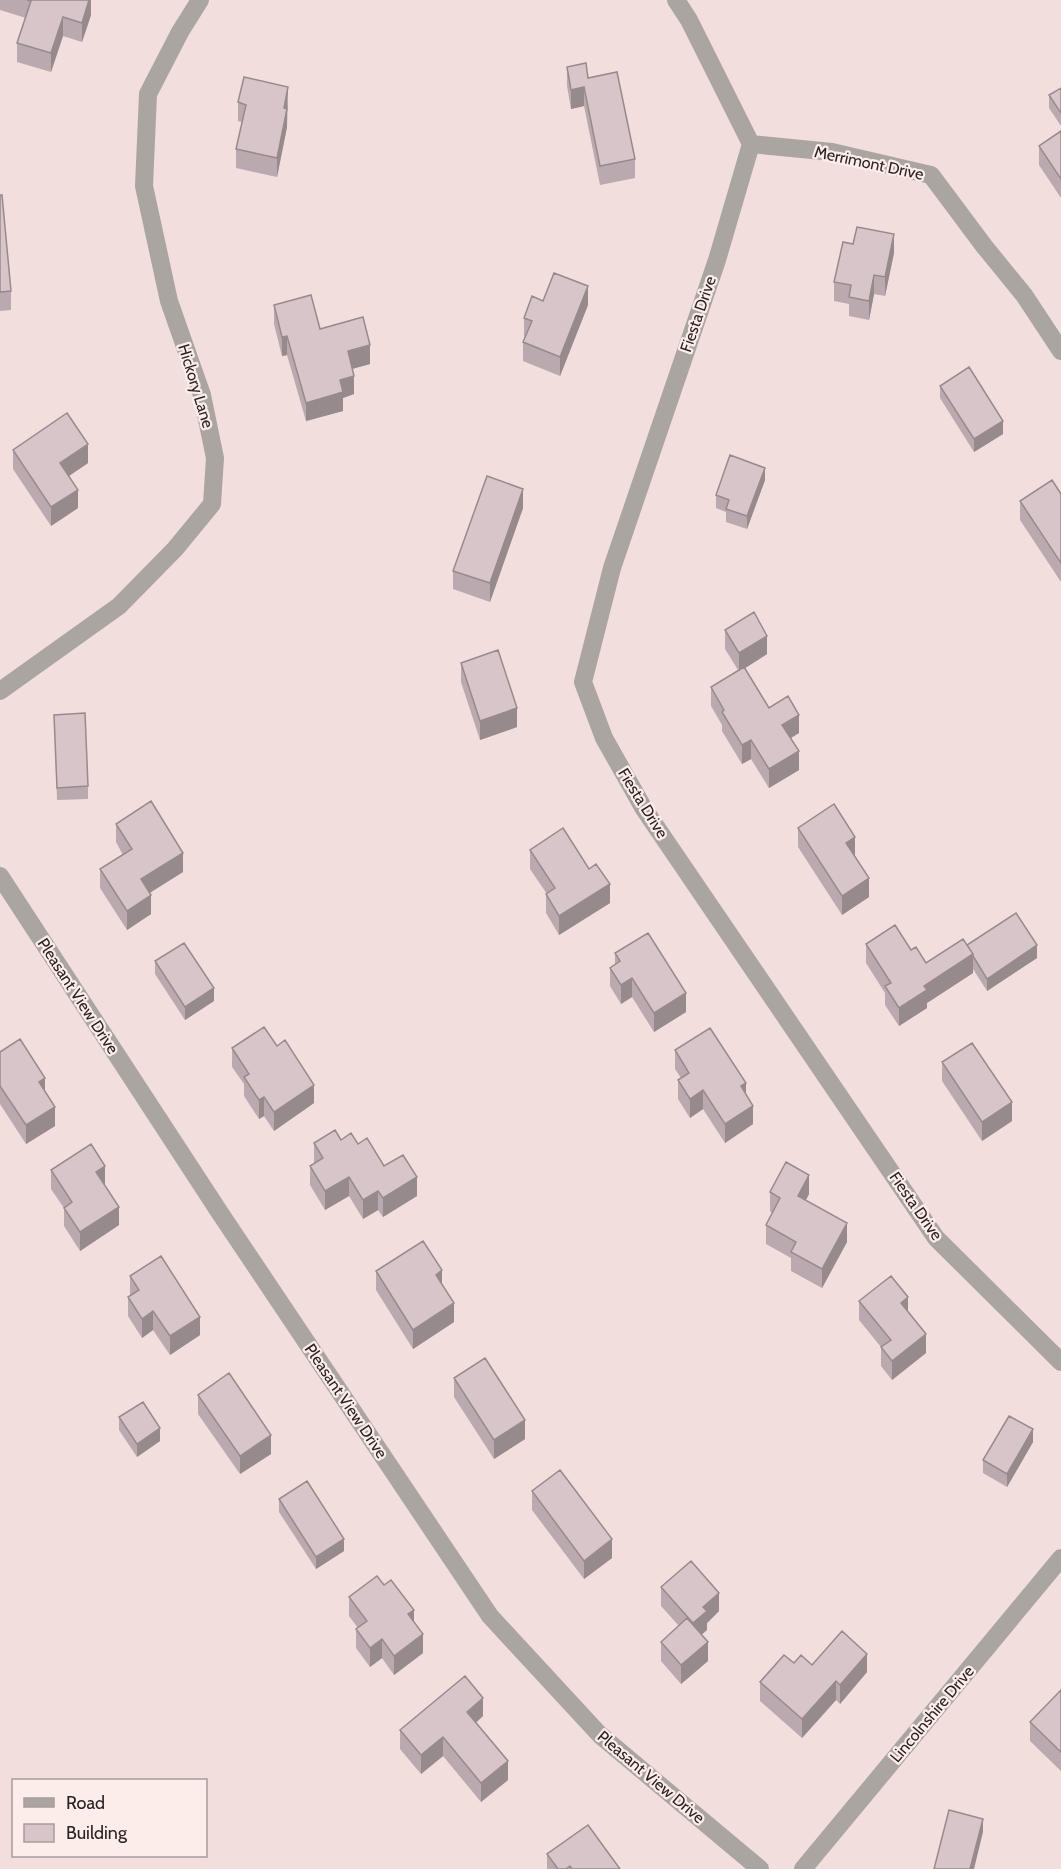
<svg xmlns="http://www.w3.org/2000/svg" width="1061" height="1869" viewBox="0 0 1061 1869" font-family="Cabin,sans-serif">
	<rect width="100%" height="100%" fill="#f2dedc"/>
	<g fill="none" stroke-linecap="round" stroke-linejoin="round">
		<!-- street -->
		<path stroke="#aba5a1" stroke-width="18" d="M676,0L689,20L751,144
			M751,144L717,260L612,568L583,682L604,738L644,809L936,1238L1061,1362
			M751,144L832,152L931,175L984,246L1024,295L1061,351
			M0,691L119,606L175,549L212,504L215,458L202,395L169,301L144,186L148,94L180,32L200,0
			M0,876L220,1213L490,1616L600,1735L760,1869
			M803,1869L1061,1558"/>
	</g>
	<!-- wall -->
	<path fill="#baa9ae" d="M0,0H91V15L82,42L63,36L51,72L17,62V43L26,18L0,10Z
		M567,67L588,78L635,159V178L600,185L584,106L571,109L567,86Z
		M1061,88V126L1049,108V95Z
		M238,102L288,105L287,110V127L277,177L236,168V149L242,122L238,121Z
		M1061,131V198L1039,165V146Z
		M0,195L11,291V310L0,311Z
		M894,253L885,296L874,294L869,320L849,316V304L834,301V282Z
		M543,301L588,305L560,376L523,361V342L525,337L524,336V318Z
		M274,305L320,329L370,364L352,369L354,394L343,398V411L306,421L287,355L282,356L274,324Z
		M940,386L1003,434L974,452L940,398Z
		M13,450L88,463L69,476L78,508L51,526L13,469Z
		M765,480L747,529L726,522V512L716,508V495Z
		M1061,494V582L1020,520V501Z
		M523,508L490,602L453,589V571Z
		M725,630L767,654L745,668L769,708L799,733L791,738L799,770L769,788L751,759L742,764L722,731V725L711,706V687L738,670L725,649Z
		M461,663L517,727L480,740L461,682Z
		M54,715L88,786V799L57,800Z
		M116,824L183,872L150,893L151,914L127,930L100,888V869L123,855L116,842Z
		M798,828L855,856L869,897L842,915L798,847Z
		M530,850L610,903L559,935L546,913V894H547L530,869Z
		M866,944L911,950L926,963L967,945L1037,958L987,991L973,969V973L927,1003V1008L899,1026L885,1005V993L866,963Z
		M615,953L686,1012L654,1032L632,997L621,1004L610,986V968L615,964Z
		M155,961L214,1001L185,1020L155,974Z
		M232,1048L314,1103L274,1131L264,1116L259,1119L244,1096V1084L232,1067Z
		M675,1050L746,1094L753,1124L725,1143L703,1109L690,1118L678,1099V1080L681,1078L675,1069Z
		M0,1052L55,1126L26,1144L0,1104Z
		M942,1062L1012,1121L982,1141L942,1081Z
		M341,1140L358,1144L417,1196L383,1217L378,1210L363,1219L349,1196L325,1210L310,1185V1166L314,1163V1143Z
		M51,1170L105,1185L119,1225L80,1251L64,1226V1208L51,1189Z
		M770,1192L809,1194L806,1200L847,1242L822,1288L791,1271V1258L766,1244V1225L772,1213L770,1211Z
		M376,1271L454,1322L413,1349L376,1290Z
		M130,1276L200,1335L170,1355L153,1330L142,1338L128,1316V1297L130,1296Z
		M859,1301L908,1312L926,1353L892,1380L881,1366V1347L859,1320Z
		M454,1378L525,1439L494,1459L454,1397Z
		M198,1395L271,1454L240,1474L198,1414Z
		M119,1417L160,1441L137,1457L119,1430Z
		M1033,1442L1007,1487L983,1473V1460Z
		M532,1491L612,1558L584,1579L532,1510Z
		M279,1499L344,1551L316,1569L279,1512Z
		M661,1587L719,1611L707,1623V1630L702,1634L708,1661L681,1684L661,1661V1642L679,1626L661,1606Z
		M349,1597L414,1622L423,1653L394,1675L382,1658L370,1667L356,1648V1629L358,1628L349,1616Z
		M794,1663L867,1672L840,1704L836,1700L802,1738L760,1701V1682Z
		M1061,1690V1771L1030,1741V1722Z
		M483,1716L476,1723L508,1780L481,1802L443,1756L421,1774L400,1749V1730Z
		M547,1854L620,1869H547Z"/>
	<!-- shaded-wall -->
	<path fill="#978a8d" d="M89,0H91V15L82,42V23Z
		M63,17V36L51,72V53Z
		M288,87L287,127L277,177V158L284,108Z
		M584,87V106L571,109V90Z
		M894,234V253L885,296V277Z
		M874,275V294L869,320V301Z
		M588,286V305L560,376V357Z
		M287,336V355L282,356V337Z
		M370,345V364L348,370V351Z
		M354,376V394L343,398V411L306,421V403L340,380Z
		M1003,421V434L974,452V439Z
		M88,444V463L60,482V463Z
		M765,468V480L747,529V516Z
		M523,489V508L490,602V583Z
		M78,490V508L51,526V507Z
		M767,636V654L739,672V653Z
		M517,708V727L480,740V721Z
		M799,715V733L782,743V725Z
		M751,740V759L742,764V745Z
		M799,751V770L769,788V769Z
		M855,837V856L846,861V843Z
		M183,853V872L141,898V879Z
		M869,878V897L842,915V896Z
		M610,884V903L559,935V916Z
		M151,895V914L127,930V911Z
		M1037,945V958L987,991V979Z
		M973,954V973L927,1003V1008L899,1026V1008L924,986Z
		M632,978V997L621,1004V985Z
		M214,988V1001L185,1020V1007Z
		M686,993V1012L654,1032V1013Z
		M45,1078V1097L39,1082Z
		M746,1083V1102L741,1086Z
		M314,1085V1103L274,1131V1112Z
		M703,1090V1109L690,1118V1099Z
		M264,1097V1116L259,1119V1100Z
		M1012,1102V1121L982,1141V1122Z
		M753,1106V1124L725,1143V1124Z
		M55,1107V1126L26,1144V1125Z
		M105,1166V1185L96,1172Z
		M809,1175V1194L798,1215V1196Z
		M349,1177V1196L325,1210V1191Z
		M417,1177V1196L383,1217V1198Z
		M378,1191V1210L363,1219V1200Z
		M119,1207V1225L80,1251V1232Z
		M847,1223V1242L822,1288V1269Z
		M442,1270V1289L436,1275Z
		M908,1297V1316L901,1303Z
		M454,1303V1322L413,1349V1330Z
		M153,1311V1330L142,1338V1319Z
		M200,1317V1335L170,1355V1336Z
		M926,1334V1353L892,1380V1361Z
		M525,1420V1439L494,1459V1440Z
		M160,1428V1441L137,1457V1444Z
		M1033,1429V1442L1007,1487V1474Z
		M271,1435V1454L240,1474V1456Z
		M344,1539V1551L316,1569V1557Z
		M612,1539V1558L584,1579V1561Z
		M719,1593V1611L707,1623V1630L693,1642V1623L703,1607Z
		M414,1610V1629L408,1614Z
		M423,1634V1653L394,1675V1656Z
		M382,1639V1658L370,1667V1648Z
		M708,1642V1661L681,1684V1665Z
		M867,1654V1672L840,1704V1685Z
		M836,1681V1700L802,1738V1719Z
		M483,1698V1716L467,1730V1712Z
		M443,1737V1756L421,1774V1755Z
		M508,1761V1780L481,1802V1783Z
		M983,1819V1832L974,1869H970Z"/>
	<!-- building -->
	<path fill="#d8c5ca" stroke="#978a8d" stroke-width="1.5" d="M27,0H89L82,23L63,17L51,53L17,43L31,1Z
		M586,63L588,78L617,72L635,159L600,166L584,87L571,90L567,67Z
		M244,77L288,87L284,108L287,109L277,158L236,149L246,105L238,102Z
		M1061,88V113L1049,95Z
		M1061,131V179L1039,146Z
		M0,195H2L11,291L0,292Z
		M857,227L894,234L885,277L874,275L869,301L849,297L851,285L834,282L843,242L853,244Z
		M554,273L588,286L560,357L523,342L532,321L524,318L532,296L543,301Z
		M311,295L320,329L363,317L370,345L348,351L354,376L340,380L343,392L306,403L287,336L282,337L274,305Z
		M969,367L1003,421L974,439L940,386Z
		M67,413L88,444L60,463L78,490L51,507L13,450Z
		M730,455L765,468L747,516L726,509L729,500L716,495Z
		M487,476L523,489L490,583L453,571Z
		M1052,480L1061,494V563L1020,501Z
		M754,612L767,636L739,653L725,630Z
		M498,650L517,708L480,721L461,663Z
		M744,667L769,708L788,696L799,715L782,725L799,751L769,769L751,740L742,745L722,712L724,710L711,687Z
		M85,713L88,786L57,788L54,715Z
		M151,801L183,853L141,879L151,895L127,911L100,869L132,849L116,824Z
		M834,804L855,837L846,843L869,878L842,896L798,828Z
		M563,828L589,869L596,864L610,884L559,916L546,894L555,888L530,850Z
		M1016,913L1037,945L987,979L973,956V954L967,945Z
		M895,925L911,950L916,947L926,963L963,939L973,954L924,986L927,990L899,1008L885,986L891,983L866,944Z
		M648,933L686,993L654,1013L632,978L621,985L610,968L620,961L615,953Z
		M184,943L214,988L185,1007L155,961Z
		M264,1027L277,1046L285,1040L314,1085L274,1112L264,1097L259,1100L244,1077L249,1074L232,1048Z
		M710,1028L746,1083L741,1086L753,1106L725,1124L703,1090L690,1099L678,1080L689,1073L675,1050Z
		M20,1039L45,1078L39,1082L55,1107L26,1125L0,1086V1052Z
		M972,1043L1012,1102L982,1122L942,1062Z
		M335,1130L341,1140L351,1133L358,1144L367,1138L384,1166L403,1155L417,1177L383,1198L378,1191L363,1200L349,1177L325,1191L310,1166L323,1158L314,1143Z
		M91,1144L105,1166L96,1172L119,1207L80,1232L64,1208L72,1202L51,1170Z
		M786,1162L809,1175L798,1196L847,1223L822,1269L791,1252L796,1242L766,1225L780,1198L770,1192Z
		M423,1241L442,1270L436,1275L454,1303L413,1330L376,1271Z
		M161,1256L200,1317L170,1336L153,1311L142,1319L128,1297L139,1290L130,1276Z
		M891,1276L908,1297L901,1303L926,1334L892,1361L881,1347L891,1340L859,1301Z
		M485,1358L525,1420L494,1440L454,1378Z
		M229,1373L271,1435L240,1456L198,1395Z
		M143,1402L160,1428L137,1444L119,1417Z
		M1009,1416L1033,1429L1007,1474L983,1460Z
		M560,1470L612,1539L584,1561L532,1491Z
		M307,1481L344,1539L316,1557L279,1499Z
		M691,1561L719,1593L703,1607L707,1611L693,1623L661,1587Z
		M377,1576L384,1585L391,1580L414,1610L408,1614L423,1634L394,1656L382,1639L370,1648L356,1629L367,1621L349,1597Z
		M687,1618L708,1642L681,1665L661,1642Z
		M842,1631L867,1654L840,1685L836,1681L802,1719L760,1682L784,1655L794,1663L801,1655L812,1665Z
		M465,1676L483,1698L467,1712L508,1761L481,1783L443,1737L421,1755L400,1730Z
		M1061,1690V1752L1030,1722Z
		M949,1810L983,1819L970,1869H934Z
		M588,1825L620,1869H572L570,1866L566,1869H558L547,1854Z"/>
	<g text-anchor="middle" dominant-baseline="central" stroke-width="4.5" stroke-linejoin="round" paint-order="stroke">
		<!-- street labels -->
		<g font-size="16" fill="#292221" stroke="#fcedeb">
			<text transform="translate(869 163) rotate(12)">Merrimont Drive</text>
			<text transform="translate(698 314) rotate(-71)">Fiesta Drive</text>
			<text transform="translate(196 386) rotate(73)">Hickory Lane</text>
			<text transform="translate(643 803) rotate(58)">Fiesta Drive</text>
			<text transform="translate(78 996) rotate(57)">Pleasant View Drive</text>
			<text transform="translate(916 1206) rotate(55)">Fiesta Drive</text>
			<text transform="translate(346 1401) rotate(56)">Pleasant View Drive</text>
			<text transform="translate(932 1714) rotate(-50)">Lincolnshire Drive</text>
			<text transform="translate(651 1777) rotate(40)">Pleasant View Drive</text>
		</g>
	</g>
	<!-- legend -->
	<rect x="12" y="1779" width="195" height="78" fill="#fcedeb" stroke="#a89c9a" stroke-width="1.5"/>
	<rect x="24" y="1798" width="30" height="9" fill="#aba5a1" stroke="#a89c9a" stroke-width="1.5"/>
	<text x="66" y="1809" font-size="18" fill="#292221">Road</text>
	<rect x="24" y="1824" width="30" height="18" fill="#d8c5ca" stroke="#a89c9a" stroke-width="1.5"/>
	<text x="66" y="1839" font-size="18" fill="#292221">Building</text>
</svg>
